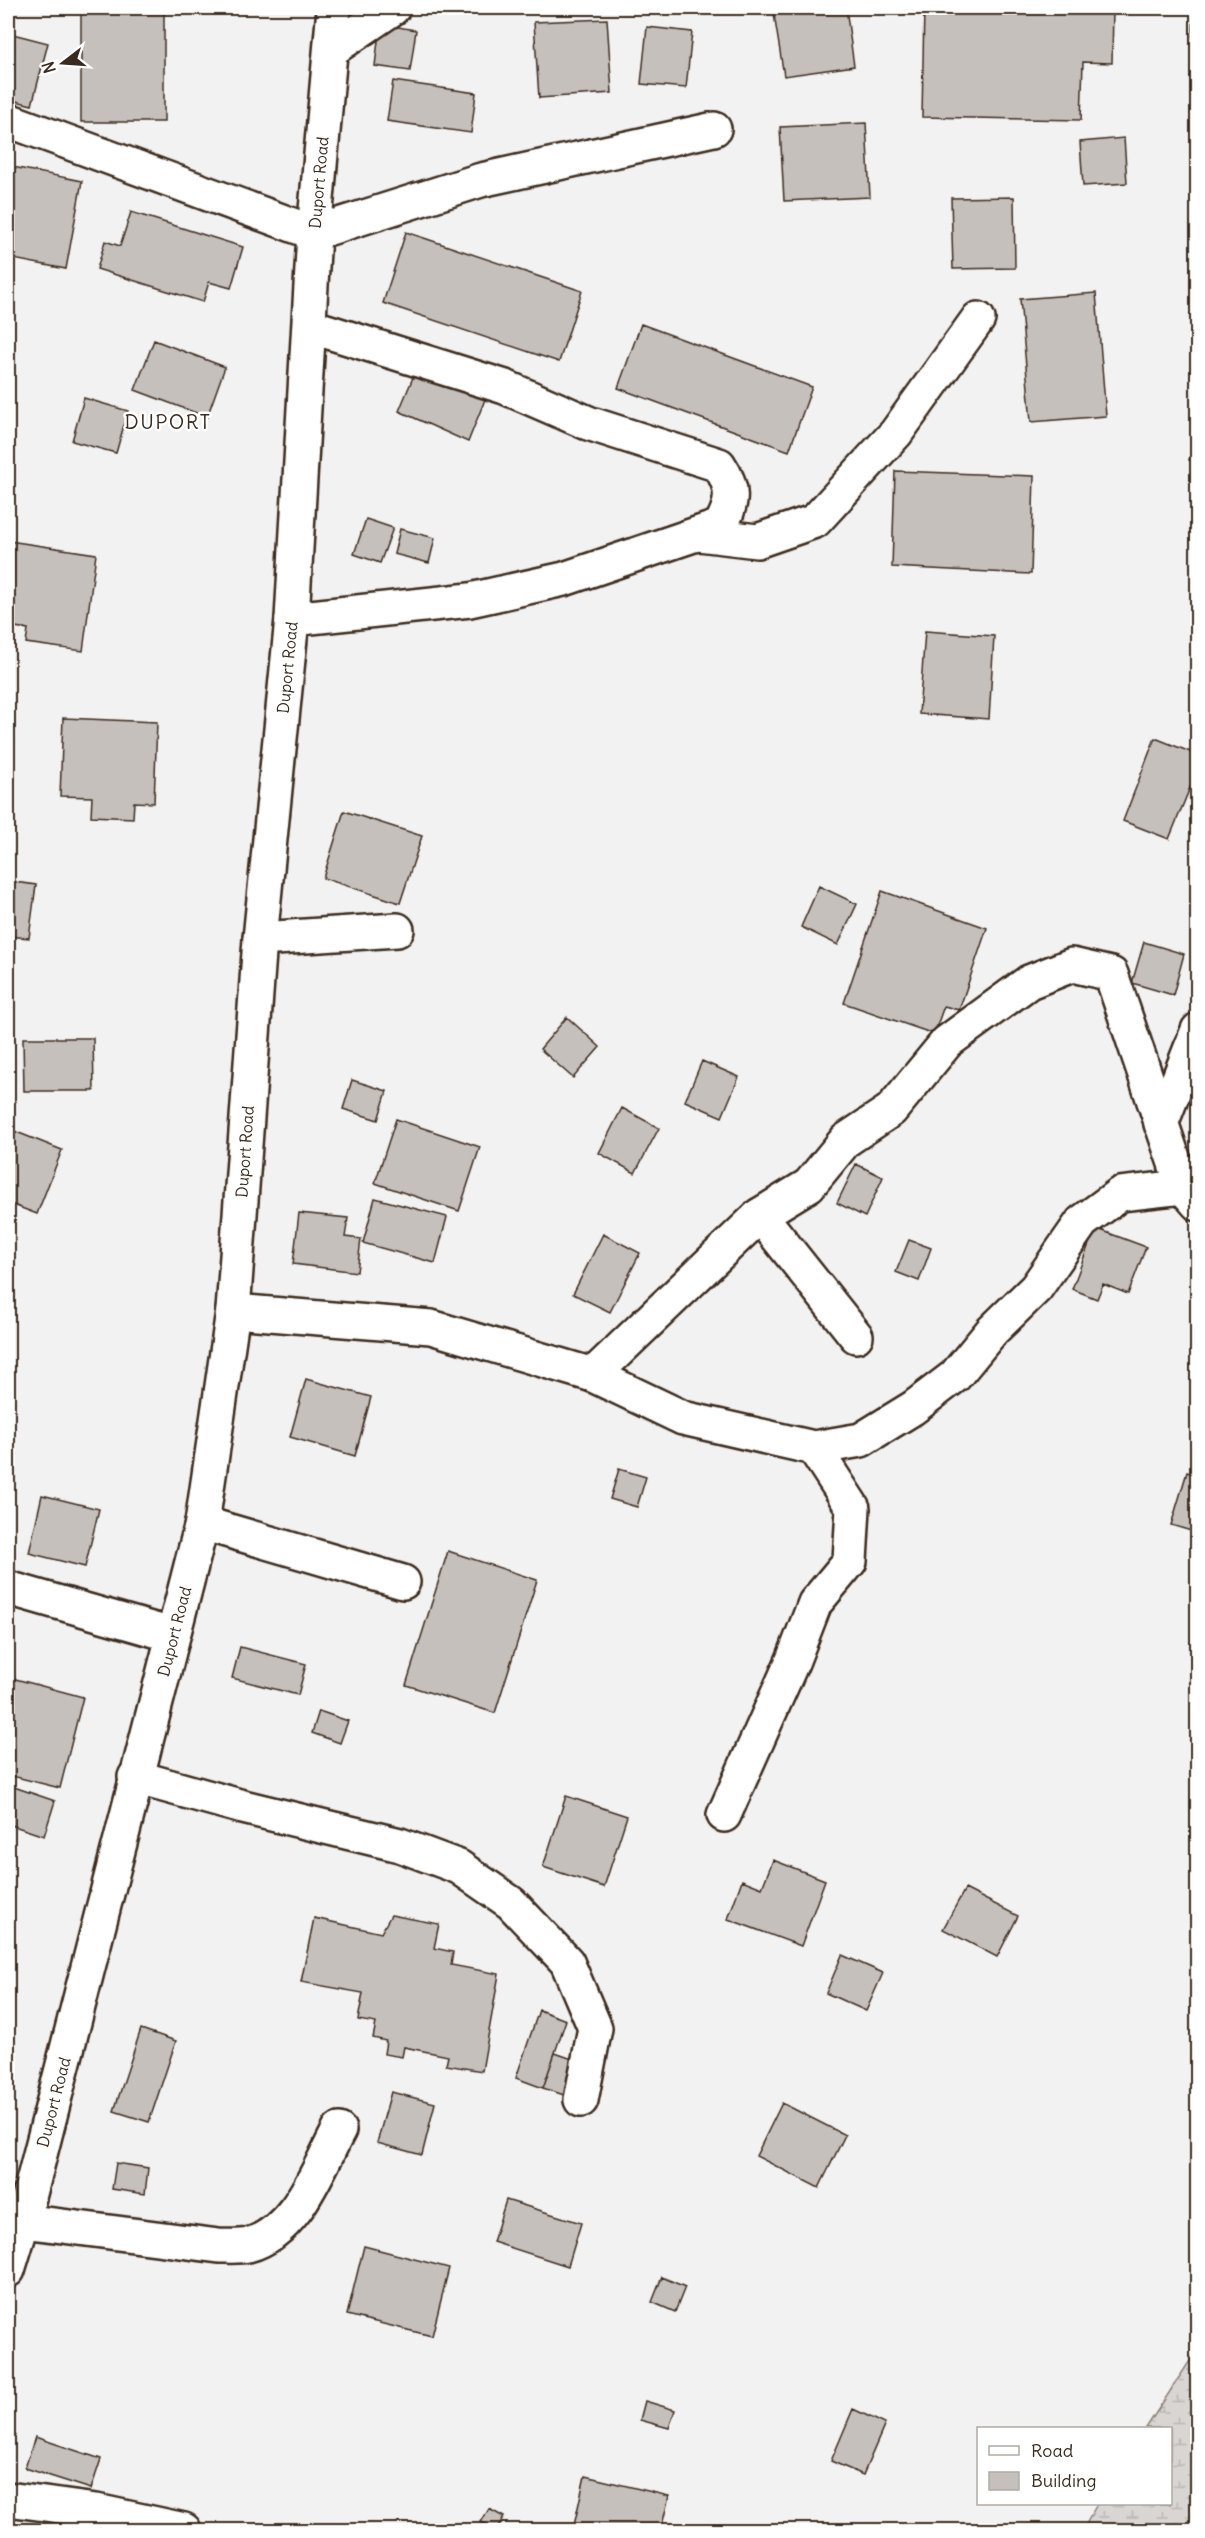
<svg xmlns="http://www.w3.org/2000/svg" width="1205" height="2538" viewBox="0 0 1205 2538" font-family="Delius,sans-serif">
	<defs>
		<pattern id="wetland-marsh" width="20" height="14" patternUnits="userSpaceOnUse" patternTransform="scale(1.5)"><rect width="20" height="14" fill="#d8d5d2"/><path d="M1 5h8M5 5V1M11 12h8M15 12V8" fill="none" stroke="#bab7b4"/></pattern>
	</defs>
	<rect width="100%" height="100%" fill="#f3f2f2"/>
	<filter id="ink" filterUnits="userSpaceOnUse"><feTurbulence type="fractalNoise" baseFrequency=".0167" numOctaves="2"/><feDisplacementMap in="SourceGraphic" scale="12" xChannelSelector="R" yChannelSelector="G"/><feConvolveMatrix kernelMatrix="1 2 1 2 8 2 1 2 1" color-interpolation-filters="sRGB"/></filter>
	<g filter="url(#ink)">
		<!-- wetland -->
		<path fill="url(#wetland-marsh)" stroke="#8a8078" stroke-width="1.5" d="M1197,2350V2530H1083L1097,2504H1170V2428H1146Z"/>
		<!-- building -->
		<path fill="#c6c0bd" stroke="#3b2a1e" stroke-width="1.5" d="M81,8H164V122H81Z
			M773,8H846L854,66L784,76Z
			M924,8H1113L1112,63L1083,62L1081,120L922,117Z
			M1194,8H1198V38H1193Z
			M607,19L612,93L539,98L534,22Z
			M380,24L416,30L410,71L375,66Z
			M647,27L692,32L686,88L641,84Z
			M9,33L48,43L32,105L8,99Z
			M393,81L476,93L471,133L387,121Z
			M866,123L870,197L784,201L780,127Z
			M1124,138L1127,183L1083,186L1080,142Z
			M8,166L82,181L66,269L8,258Z
			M1014,197L1015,268L953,269L951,198Z
			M131,212L243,247L231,288L209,282L203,302L97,269L105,241L120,246Z
			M406,232L582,291L559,362L383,303Z
			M1096,293L1106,416L1031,422L1020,299Z
			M641,324L812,387L789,451L618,388Z
			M154,340L225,367L207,417L135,390Z
			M419,363L488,392L468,442L399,411Z
			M84,398L128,411L116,453L72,441Z
			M1198,434V463L1189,460Z
			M895,471L1034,476L1031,574L892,567Z
			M366,519L393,528L380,563L354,554Z
			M400,529L435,538L429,563L394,554Z
			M9,541L96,554L83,651L26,643L28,629L8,626Z
			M925,631L994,636L989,719L919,714Z
			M63,718L157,722L154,803L134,802L133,818L91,816L92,797L60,796Z
			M1155,738L1198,755V768L1169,839L1123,821Z
			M344,811L422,836L400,903L323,878Z
			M8,881L36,885L29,938L8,936Z
			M819,886L857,904L838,945L801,927Z
			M882,891L987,928L959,1010L944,1006L934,1034L844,1003Z
			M1144,942L1184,954L1173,995L1132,983Z
			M567,1017L600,1047L573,1078L540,1049Z
			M23,1038H93L94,1091H24Z
			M702,1061L739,1077L722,1117L685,1101Z
			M352,1080L387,1091L378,1120L343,1109Z
			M622,1108L659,1128L635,1173L599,1153Z
			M396,1119L480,1147L459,1211L375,1183Z
			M14,1131L62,1150L37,1214L8,1203V1148Z
			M856,1164L883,1177L865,1217L837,1203Z
			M375,1198L447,1217L435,1263L363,1243Z
			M299,1213L348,1218L345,1237L361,1239L357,1272L293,1264Z
			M1095,1228L1146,1247L1128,1294L1103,1284L1097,1299L1072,1289Z
			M603,1234L640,1253L610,1312L573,1294Z
			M909,1240L931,1248L919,1281L896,1272Z
			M306,1379L371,1397L355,1456L290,1437Z
			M619,1469L646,1477L637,1507L610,1499Z
			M1187,1472L1198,1475V1533L1171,1525Z
			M42,1495L99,1509L85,1567L29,1553Z
			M448,1551L537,1580L495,1713L406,1685Z
			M240,1647L306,1664L298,1695L232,1678Z
			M8,1677L83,1697L60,1788L8,1775Z
			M319,1711L348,1721L340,1743L312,1733Z
			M11,1786L55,1801L44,1836L8,1824V1796Z
			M566,1796L627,1816L604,1887L543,1867Z
			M773,1860L825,1880L801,1946L728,1919L742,1880L762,1888Z
			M965,1889L1018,1916L997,1957L943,1929Z
			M391,1915L439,1924L434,1948L453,1952L451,1965L499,1974L482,2071L446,2065L448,2056L404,2047L402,2057L384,2054L386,2041L373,2038L376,2023L358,2020L363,1993L301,1982L314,1918L381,1933Z
			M842,1955L883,1973L866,2011L826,1993Z
			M539,2010L566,2020L543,2088L516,2078Z
			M141,2029L176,2041L149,2122L114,2111Z
			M555,2053L581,2062L570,2097L543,2088Z
			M391,2092L435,2103L422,2155L377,2143Z
			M782,2103L845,2135L819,2188L756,2156Z
			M116,2163L148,2168L145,2194L112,2189Z
			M506,2200L581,2223L568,2266L493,2242Z
			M364,2246L449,2268L432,2336L347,2315Z
			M662,2277L685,2287L675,2312L652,2302Z
			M645,2401L675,2410L669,2428L640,2420Z
			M853,2409L885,2424L863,2475L831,2461Z
			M35,2437L101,2459L91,2489L25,2468Z
			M585,2476L669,2496L661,2530H573Z
			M489,2509L504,2517L496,2530L481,2522Z"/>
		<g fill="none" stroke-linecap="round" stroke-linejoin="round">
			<defs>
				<g id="minor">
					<path d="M331,50L393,8"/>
					<path d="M8,120L314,233L481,180L714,129"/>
					<path d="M699,534L757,541L815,521L896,433L978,319"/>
					<path d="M292,619L470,600L564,579L720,526C734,503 734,487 719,465L588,423L505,387L310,326"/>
					<path d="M260,939L397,930"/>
					<path d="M1161,1124L1198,1030"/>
					<path d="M760,1215L856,1336"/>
					<path d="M233,1311L431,1327L593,1375L683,1418L814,1448L861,1440L913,1408L955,1376L992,1331L1036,1288L1082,1222L1120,1194L1183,1187L1198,1204"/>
					<path d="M593,1375L760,1215L809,1185L846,1140L891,1110L947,1042L1029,982L1072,965L1111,974L1183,1187"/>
					<path d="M202,1523L403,1582"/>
					<path d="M8,1588L172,1635"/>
					<path d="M135,1777L243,1807L400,1845L459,1867L511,1903L567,1962L595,2028L581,2100"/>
					<path d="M724,1815L793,1660L815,1603L850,1561L853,1508L814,1448"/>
					<path d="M23,2221L219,2246C228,2246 239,2247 248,2245C297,2231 317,2171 339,2130"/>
					<path id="s1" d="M8,2270L23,2221L202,1523L233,1311L260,939L292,619L314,233L334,8"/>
					<path d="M8,2499L96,2511L184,2530"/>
				</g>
			</defs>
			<!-- minor casing -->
			<use href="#minor" stroke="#3b2a1e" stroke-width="38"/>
			<!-- minor -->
			<use href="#minor" stroke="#fff" stroke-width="33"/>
		</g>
	</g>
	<g text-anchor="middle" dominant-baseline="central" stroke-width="5" stroke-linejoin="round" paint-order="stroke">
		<!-- street labels -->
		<g font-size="16" fill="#3b2a1e" stroke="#fff">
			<text stroke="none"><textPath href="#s1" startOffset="2118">Duport Road</textPath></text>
			<text stroke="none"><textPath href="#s1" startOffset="1632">Duport Road</textPath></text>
			<text stroke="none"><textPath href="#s1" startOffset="1146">Duport Road</textPath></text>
			<text stroke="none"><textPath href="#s1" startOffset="660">Duport Road</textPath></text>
			<text stroke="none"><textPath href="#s1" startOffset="174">Duport Road</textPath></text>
		</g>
		<!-- quarter labels -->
		<g font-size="20" letter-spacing="1.5" fill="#3b2a1e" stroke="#fff">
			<text x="168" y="421">DUPORT</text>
		</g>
	</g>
	<!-- margin -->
	<rect width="1205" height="2538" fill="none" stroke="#fff" stroke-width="30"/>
	<rect x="15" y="15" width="1175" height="2508" fill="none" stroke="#3b2a1e" stroke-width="2" filter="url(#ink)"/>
	<!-- legend -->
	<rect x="977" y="2427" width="195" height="78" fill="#ffffff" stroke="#b1aaa5" stroke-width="1.5"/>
	<rect x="989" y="2446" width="30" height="9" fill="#ffffff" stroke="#b1aaa5" stroke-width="1.5"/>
	<text x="1031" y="2457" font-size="18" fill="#3b2a1e">Road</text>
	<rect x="989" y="2472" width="30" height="18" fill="#c6c0bd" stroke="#b1aaa5" stroke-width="1.5"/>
	<text x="1031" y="2487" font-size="18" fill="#3b2a1e">Building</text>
	<!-- north arrow -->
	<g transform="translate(63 63) rotate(253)" stroke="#ffffff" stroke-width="4.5" paint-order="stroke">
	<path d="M0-4.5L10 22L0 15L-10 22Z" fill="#3b2a1e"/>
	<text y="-9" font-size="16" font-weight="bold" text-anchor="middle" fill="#3b2a1e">N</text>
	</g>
</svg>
